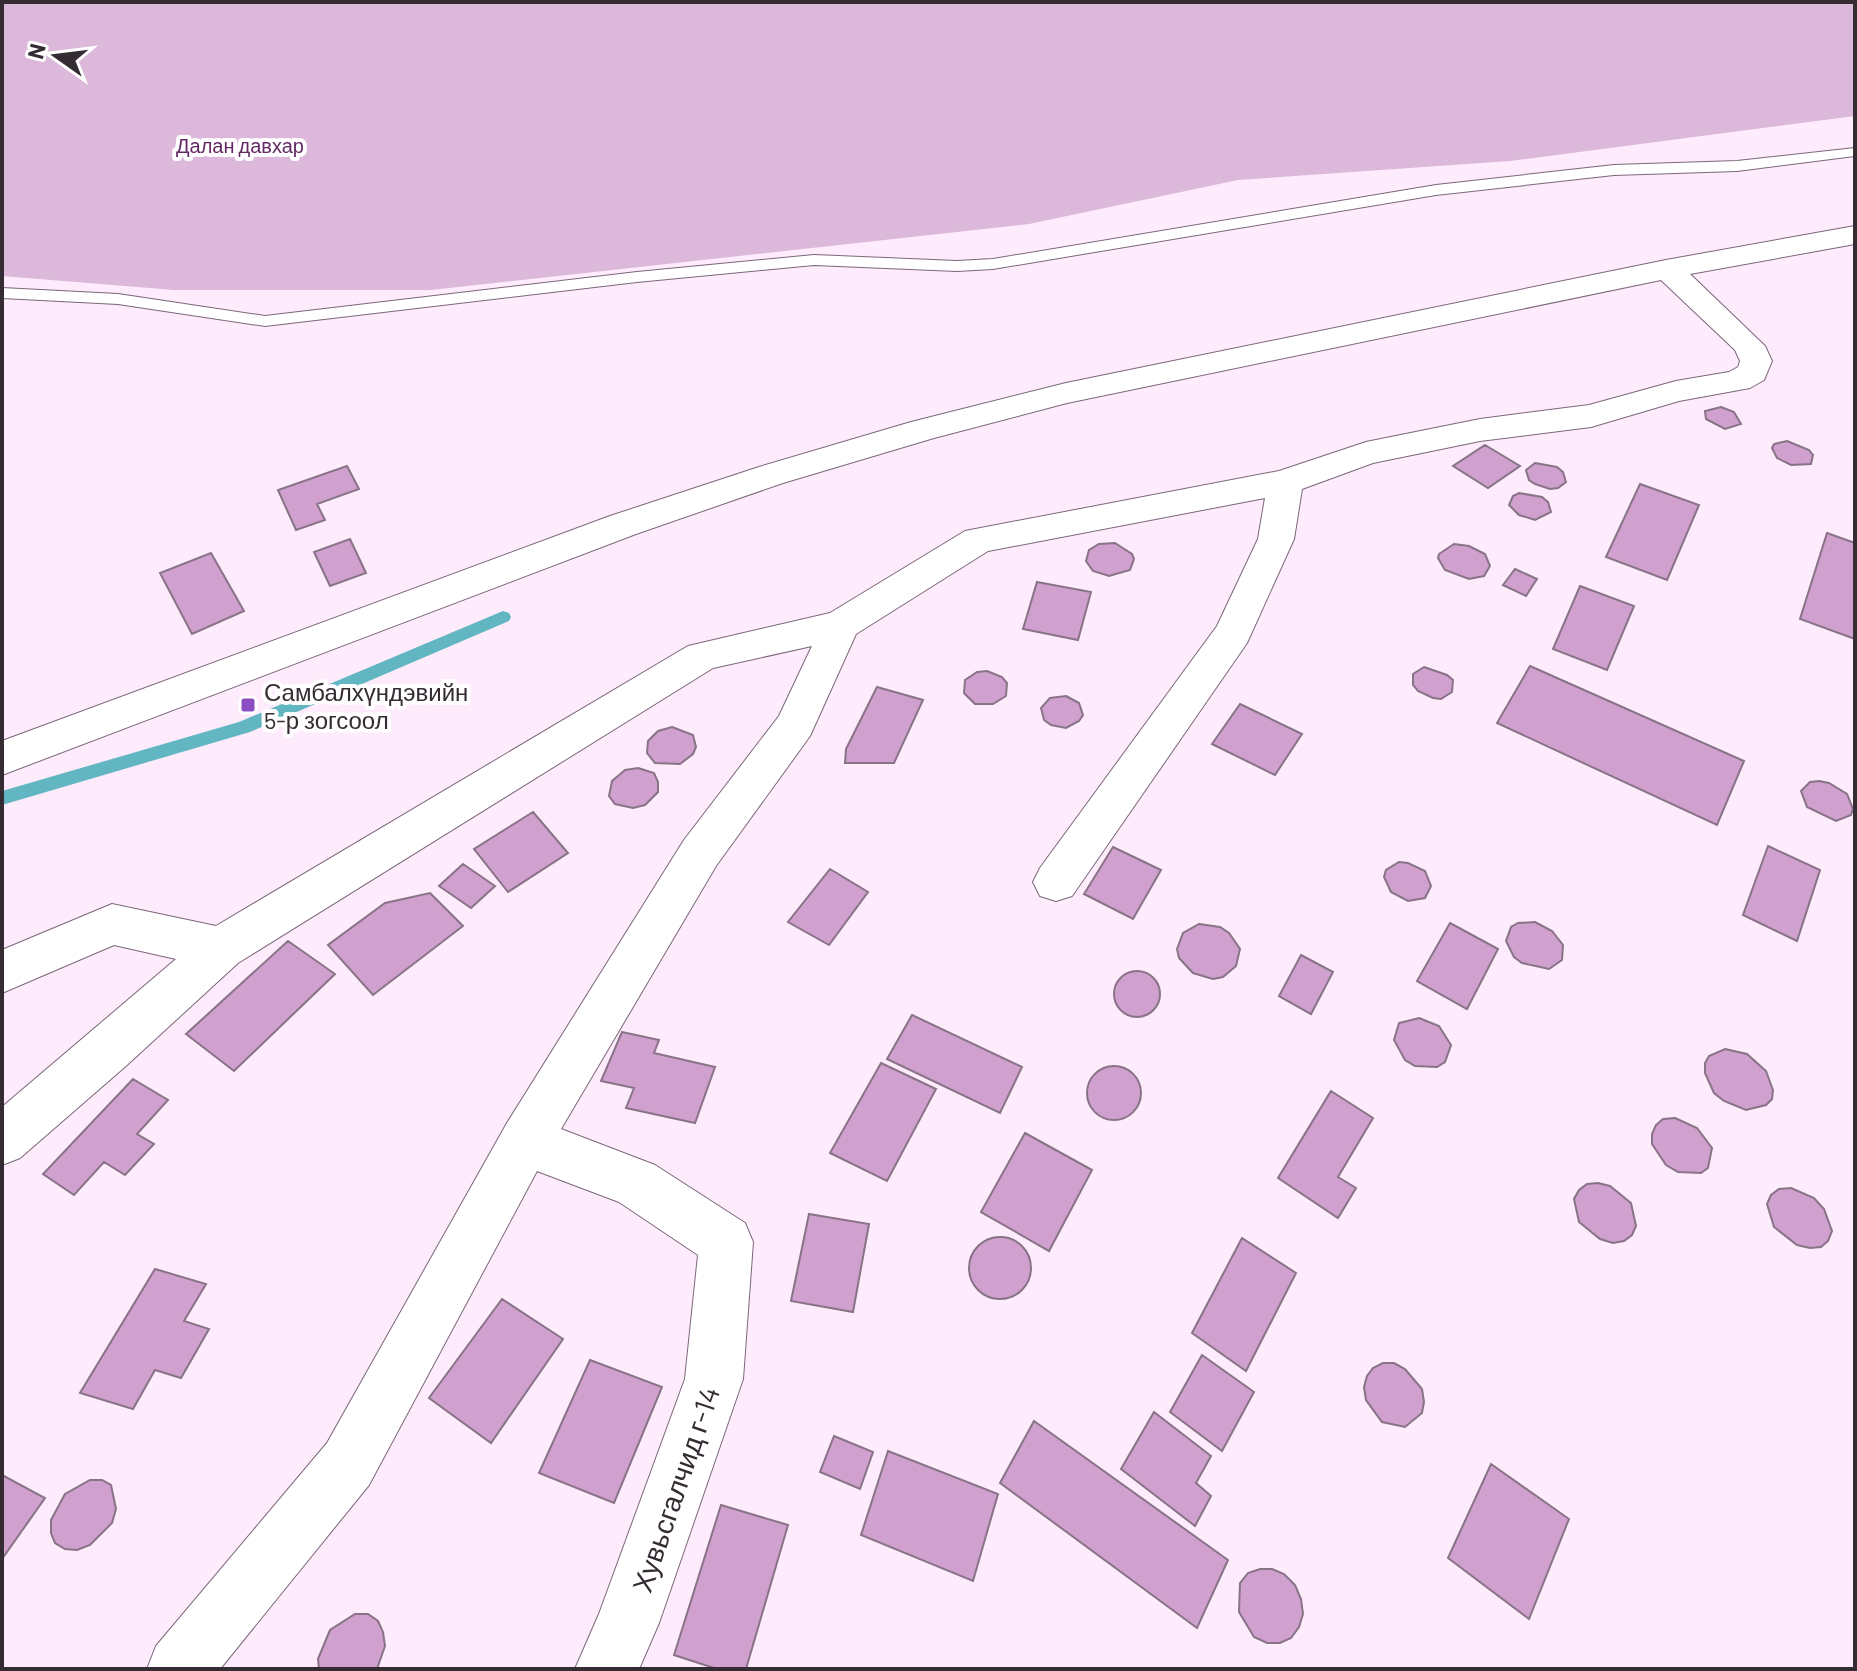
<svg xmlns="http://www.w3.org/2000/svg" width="1857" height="1671" viewBox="0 0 1857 1671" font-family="Barlow,sans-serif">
	<rect width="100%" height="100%" fill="#feebfc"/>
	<!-- green -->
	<path fill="#dcb8da" d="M2,2H1855V116L1510,161L1238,180L1029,224L431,290H174L2,276Z"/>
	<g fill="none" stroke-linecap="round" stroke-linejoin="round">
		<!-- stream -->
		<path fill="#62b6c1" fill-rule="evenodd" d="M503,611L509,613L511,617L509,621L250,732L2,805V791L239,722Z"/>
	</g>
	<!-- building -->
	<path fill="#d0a0ce" stroke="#887387" stroke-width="2" d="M1721,407L1734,412L1741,424L1725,429L1706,419L1705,411Z
		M1787,441L1809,450L1813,455L1811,464L1791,465L1777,458L1772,448L1774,444Z
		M1485,445L1520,466L1488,488L1453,466Z
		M1535,463L1557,467L1563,472L1566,482L1558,488L1550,489L1535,484L1529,480L1526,470Z
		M347,466L359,489L317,504L325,520L296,530L278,490Z
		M1640,484L1699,505L1667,580L1606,557Z
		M1519,493L1542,497L1548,502L1551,512L1535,520L1519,515L1509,505L1513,496Z
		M1827,533L1855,543V639L1800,619Z
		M350,539L366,573L330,586L314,552Z
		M1115,543L1132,554L1134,559L1130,570L1109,576L1093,571L1086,561L1089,550L1099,544Z
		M1454,544L1469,546L1485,554L1490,566L1484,576L1469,579L1445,570L1438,558L1439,554Z
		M211,553L244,611L192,634L160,573Z
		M1515,569L1537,579L1526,596L1503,585Z
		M1037,582L1091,592L1078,640L1023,629Z
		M1580,586L1634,606L1607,670L1553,649Z
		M1530,666L1744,761L1717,825L1497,723Z
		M1424,667L1447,675L1453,680L1452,692L1441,699L1433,698L1418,691L1413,685V674Z
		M987,671L1002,677L1007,683L1006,696L993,704H975L964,693L965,680L977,672Z
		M877,687L923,700L894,763H845L846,749Z
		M1066,696L1079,703L1083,715L1079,721L1066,728L1051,725L1044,720L1041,708L1050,698Z
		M1240,704L1302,734L1275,775L1212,744Z
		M672,727L693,735L696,747L693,754L680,764L655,763L647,753L648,741L658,731Z
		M638,768L654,773L658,782V792L645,805L633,808L615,804L609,796L612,781L625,770Z
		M1819,781L1829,783L1847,794L1853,809L1851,815L1836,821L1807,807L1801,791L1810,782Z
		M533,812L568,853L508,892L474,849Z
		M1768,846L1820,870L1797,941L1743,915Z
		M1113,847L1161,870L1133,919L1084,894Z
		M1399,862L1408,863L1425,871L1431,886L1425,898L1408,901L1391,892L1384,877L1386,870Z
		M463,864L495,886L471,908L439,886Z
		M830,869L868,892L829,945L788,922Z
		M430,893L463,926L373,995L328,945L385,903Z
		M1535,922L1552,931L1563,945L1562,960L1549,969L1522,963L1514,957L1506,941L1511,927L1518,923Z
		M1450,923L1498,949L1467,1009L1417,981Z
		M1199,924L1220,927L1229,933L1240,949L1236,966L1223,977L1213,979L1193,973L1179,958L1177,949L1183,933Z
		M288,941L335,974L234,1071L186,1034Z
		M1301,955L1333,972L1311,1014L1279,996Z
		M1114 994a23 23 0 1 1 46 0a23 23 0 1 1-46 0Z
		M912,1015L1022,1067L1000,1113L887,1059Z
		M1419,1018L1439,1026L1451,1045L1445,1062L1437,1067L1415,1066L1405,1060L1394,1040L1399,1023Z
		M622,1032L659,1040L654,1053L715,1067L695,1123L626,1108L634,1088L601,1081Z
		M1725,1049L1747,1054L1766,1071L1773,1090L1772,1099L1766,1105L1746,1110L1724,1101L1714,1093L1705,1073V1063L1709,1056Z
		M881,1063L936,1089L887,1181L830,1153Z
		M1087 1093a27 27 0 1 1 54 0a27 27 0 1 1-54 0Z
		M133,1079L168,1100L137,1134L154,1144L125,1175L104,1162L74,1195L43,1174Z
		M1331,1091L1373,1118L1338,1177L1356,1188L1338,1218L1278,1178Z
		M1675,1118L1697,1128L1712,1148L1708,1168L1701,1173L1678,1172L1666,1165L1652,1144V1134L1656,1125L1663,1119Z
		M1025,1133L1092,1170L1049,1251L981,1212Z
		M1598,1183L1610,1186L1631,1203L1636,1226L1632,1235L1624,1241L1613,1243L1600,1239L1579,1222L1574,1199L1579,1190L1587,1184Z
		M1791,1188L1814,1198L1824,1209L1832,1231L1828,1241L1821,1247L1810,1248L1797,1245L1774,1227L1767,1204L1771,1195L1779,1189Z
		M809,1214L869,1224L853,1312L791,1301Z
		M969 1268a31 31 0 1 1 62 0a31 31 0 1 1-62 0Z
		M1242,1238L1296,1273L1246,1371L1192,1333Z
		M155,1269L206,1284L184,1321L209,1329L181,1378L155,1370L133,1409L80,1393Z
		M502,1299L563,1339L491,1443L429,1398Z
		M1202,1355L1254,1392L1222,1451L1170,1412Z
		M590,1360L662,1387L614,1503L539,1473Z
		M1383,1363H1394L1405,1369L1422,1389L1424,1402L1422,1413L1405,1427L1382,1422L1366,1400L1364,1387L1367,1376L1373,1368Z
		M1154,1412L1211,1456L1196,1483L1211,1496L1195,1526L1121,1469Z
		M1034,1421L1228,1560L1197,1628L1000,1483Z
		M834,1436L873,1452L860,1489L820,1472Z
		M888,1451L998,1494L973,1581L861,1535Z
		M1491,1464L1569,1519L1529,1619L1448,1558Z
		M2,1475L45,1498L2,1559Z
		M90,1480H102L111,1485L116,1509L112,1523L90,1545L77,1550L65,1549L55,1543L51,1533V1520L65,1494Z
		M721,1505L788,1525L746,1669H717L674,1655Z
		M1260,1569H1272L1284,1574L1295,1585L1301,1599L1303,1614L1299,1627L1291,1638L1280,1643H1267L1254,1637L1239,1612L1240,1583L1248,1573Z
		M355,1614H368L378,1621L383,1632L385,1646L377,1669H319L318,1659L330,1630Z"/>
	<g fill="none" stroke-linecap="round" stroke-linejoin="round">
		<defs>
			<path id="lane" d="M1855,148V156L1737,171L1614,175L1436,195L993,269L957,271L814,265L637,282L265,326L118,304L2,298V288L118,294L265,316L637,272L814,255L957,261L993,259L1436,185L1614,165L1737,161Z"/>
			<path id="street" d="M1855,226V244L1690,274L1765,346L1772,361L1764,380L1750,388L1679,401L1591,427L1480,441L1373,463L1302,489L1294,539L1247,643L1072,896L1056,901L1040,896L1033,882L1040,868L1217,626L1258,539L1265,498L988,551L856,634L810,736L716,866L561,1129L655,1165L745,1223L753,1242L743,1379L659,1623L639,1669H575L599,1614L685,1379L698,1255L619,1202L537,1171L369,1485L220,1669H147L156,1646L327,1443L507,1123L684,840L779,716L812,646L713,668L238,963L127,1065L20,1158L2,1165V1107L176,959L114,945L2,993V950L112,904L216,926L688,646L830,613L965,531L1279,471L1366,442L1480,419L1589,405L1676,381L1729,372L1738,367L1740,361L1735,350L1661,280L1067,403L934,438L783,483L636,534L2,775V741L610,516L759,467L911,422L1066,383L1666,260Z"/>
		</defs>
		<!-- lane casing -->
		<use href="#lane" stroke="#7b677a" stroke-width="2"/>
		<!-- street casing -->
		<use href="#street" stroke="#7b677a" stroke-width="2"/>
		<!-- lane -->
		<use href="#lane" fill="#fff" fill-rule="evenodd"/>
		<!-- street -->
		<use href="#street" fill="#fff" fill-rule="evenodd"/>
	</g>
	<!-- markers -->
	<rect fill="#8a4dc2" stroke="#fff" stroke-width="3" x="240" y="697" width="16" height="16" rx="4"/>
	<g text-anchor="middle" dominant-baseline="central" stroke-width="8" stroke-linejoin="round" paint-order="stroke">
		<!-- far-park labels -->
		<g font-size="20" fill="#642a63" stroke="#fff">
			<text x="240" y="145">Далан давхар</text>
		</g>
		<!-- poi labels -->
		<g font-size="24" fill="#342b33" stroke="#fff" text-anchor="start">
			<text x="264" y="691">Самбалхүндэвийн<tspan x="264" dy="28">5-р зогсоол</tspan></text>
		</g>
		<!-- near-street labels -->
		<g font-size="28" fill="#342b33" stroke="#fff">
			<text transform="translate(675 1489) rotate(-71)">Хувьсгалчид г-14</text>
		</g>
	</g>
	<!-- border -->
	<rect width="1857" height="1671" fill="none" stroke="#342b33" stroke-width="8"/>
	<!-- north arrow -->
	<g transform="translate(56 56) rotate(284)" stroke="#ffffff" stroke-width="6" paint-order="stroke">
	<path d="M0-6L14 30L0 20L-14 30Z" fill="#342b33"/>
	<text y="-12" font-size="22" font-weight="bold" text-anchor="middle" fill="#342b33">N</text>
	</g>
</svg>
